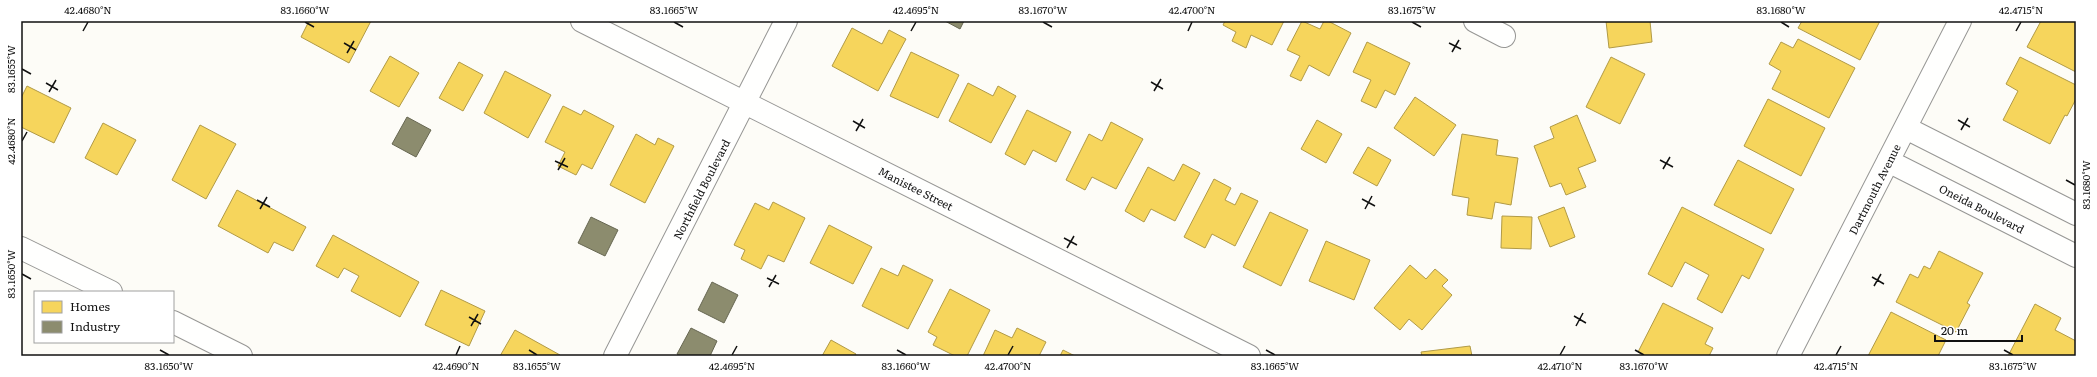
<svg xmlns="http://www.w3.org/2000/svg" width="2097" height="377" viewBox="0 0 2097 377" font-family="Literata,serif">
	<rect width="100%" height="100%" fill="#fdfcf7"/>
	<!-- homes -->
	<path fill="#f6d55c" stroke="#b19a46" d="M309,21H371L349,63L301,37Z
		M1225,21H1284L1272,45L1251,35L1246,48L1232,41L1236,32L1223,25Z
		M1302,21L1320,29L1324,21H1328L1351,33L1329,76L1309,65L1301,81L1290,76L1300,56L1287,50Z
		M1606,21H1650L1652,42L1609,48Z
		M1802,21H1880L1860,60L1798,28Z
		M2041,21H2076V72L2027,47Z
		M852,28L882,44L889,30L906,39L878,91L832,66Z
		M1798,39L1855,68L1829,118L1772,89L1781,71L1769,64L1781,42L1793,48Z
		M1367,42L1410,63L1395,95L1385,90L1376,108L1361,101L1371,80L1353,72Z
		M911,52L959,75L938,118L890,96Z
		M390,56L419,73L399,107L370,91Z
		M1611,57L1645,74L1620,124L1586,107Z
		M2020,57L2076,85V99L2067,116L2065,115L2050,144L2003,120L2018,91L2006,84Z
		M459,62L483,75L463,111L439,98Z
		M505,71L551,95L528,138L484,113Z
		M968,83L993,96L998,86L1016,96L991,143L949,121Z
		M27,86L71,108L54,143L21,127V98Z
		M1415,97L1456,125L1434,156L1394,128Z
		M1768,99L1825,128L1801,176L1744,146Z
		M563,106L581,115L584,110L614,126L592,169L582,164L576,175L558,166L565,152L545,142Z
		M1027,110L1071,132L1056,162L1033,150L1025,165L1005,154Z
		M1577,115L1596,161L1578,168L1586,187L1566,195L1561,183L1550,187L1534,146L1554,138L1550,127Z
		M1317,120L1342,134L1326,163L1301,149Z
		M1111,122L1143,139L1116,189L1092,177L1085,190L1066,180L1089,134L1102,141Z
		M103,123L136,140L117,175L85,158Z
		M200,125L236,144L206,199L172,180Z
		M636,134L655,145L658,138L674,146L645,203L610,185Z
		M1462,134L1498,140L1496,155L1518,158L1511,205L1495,202L1492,219L1467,215L1469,198L1452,195Z
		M1368,147L1391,160L1377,186L1353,173Z
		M1738,160L1794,189L1771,234L1714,205Z
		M1183,164L1200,173L1175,221L1151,209L1144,222L1125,211L1148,167L1174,181Z
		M1214,179L1231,188L1225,200L1235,205L1241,193L1258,201L1235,246L1212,234L1205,248L1184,237Z
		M237,190L306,227L293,251L274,242L268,253L218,226Z
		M773,202L805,218L784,262L768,255L761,269L741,259L745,250L734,245L755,203L769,210Z
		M1564,207L1575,237L1550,247L1538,217Z
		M1682,207L1764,249L1749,279L1742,275L1722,313L1697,299L1709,275L1685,262L1672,287L1648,274Z
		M1270,212L1308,230L1281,286L1243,267Z
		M1502,216L1532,217L1531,249L1501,248Z
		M829,225L872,247L853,284L810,263Z
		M333,235L419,282L400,317L351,291L359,276L344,268L338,278L316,266Z
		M1326,241L1370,260L1354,300L1309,281Z
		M1939,251L1983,273L1967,303L1970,305L1956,332L1896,302L1910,274L1918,278L1924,266L1930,269Z
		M903,265L933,280L908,329L862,306L881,268L898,276Z
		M1410,265L1426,279L1435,269L1448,280L1442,286L1452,295L1422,330L1409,319L1400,330L1374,308Z
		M950,289L990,310L967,356H955L933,345L937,337L928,332Z
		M441,290L485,311L469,346L425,325Z
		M1663,303L1713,328L1705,344L1713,348L1709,356H1645L1638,352Z
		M2035,304L2061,318L2055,330L2076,341V356H2008Z
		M1891,312L1946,340L1938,356H1868Z
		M1017,328L1046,342L1039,356H983L995,330L1012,338Z
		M515,330L560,355L559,356H500Z
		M831,340L856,354L855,356H822Z
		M1470,346L1472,356H1422L1421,352Z
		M1063,350L1075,356H1060Z"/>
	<!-- industry -->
	<path fill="#8c8c6e" stroke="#676752" d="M945,21H964L960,29Z
		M407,117L431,130L416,157L392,144Z
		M591,217L618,230L605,256L578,243Z
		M712,282L738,295L724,323L698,310Z
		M691,328L717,341L710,356H681L677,354Z"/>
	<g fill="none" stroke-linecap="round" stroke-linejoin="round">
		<defs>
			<path id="minor" d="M582,21L1249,356
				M1475,21L1504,36
				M1906,128L2076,214
				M1888,161L2076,256
				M21,248L111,292
				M173,322L241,356
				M615,356L786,21
				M1788,356L1960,21"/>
		</defs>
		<!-- minor casing -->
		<use href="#minor" stroke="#979795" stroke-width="24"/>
		<!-- minor -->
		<use href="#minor" stroke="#fffffe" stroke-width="22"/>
	</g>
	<!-- ticks -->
	<path fill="none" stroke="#111" stroke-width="1.5" d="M305,22L314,27M674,22L683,27M1043,22L1052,27M1412,22L1421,27M1781,22L1789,27M83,31L88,22M911,31L916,22M1188,31L1192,22M2016,31L2021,22M344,43L356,50M1449,43L1461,49M1452,52L1459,40M347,53L354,41M22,69L31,74M1151,82L1163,89M46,83L58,90M1154,91L1161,79M49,92L56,80M1958,120L1970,127M853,121L865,128M1961,130L1968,118M856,131L863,119M22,141L27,132M1660,160L1673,167M555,161L568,167M1663,169L1670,157M558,170L565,158M2066,180L2075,185M1362,199L1375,206M257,200L270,207M260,209L267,197M1365,209L1372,196M1064,238L1077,245M1067,248L1074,236M22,274L31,279M1872,277L1884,284M767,278L779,284M1874,286L1881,274M769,287L776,275M1574,316L1586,323M469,317L481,324M471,326L478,314M1576,326L1583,313M160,350L169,355M529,350L537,355M897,350L906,355M1266,350L1275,355M1635,350L1644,355M2004,350L2013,355M456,355L460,346M732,355L737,346M1008,355L1013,346M1560,355L1565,346M1836,355L1841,346"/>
	<g text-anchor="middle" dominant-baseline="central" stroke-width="4" stroke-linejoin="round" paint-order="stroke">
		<!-- street labels -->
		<g font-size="11" fill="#111" stroke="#fff">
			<text transform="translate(916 188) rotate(27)">Manistee Street</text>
			<text transform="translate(701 189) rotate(-63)">Northfield Boulevard</text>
			<text transform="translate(1874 189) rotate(-63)">Dartmouth Avenue</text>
			<text transform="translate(1982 208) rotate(27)">Oneida Boulevard</text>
		</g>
	</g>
	<!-- border -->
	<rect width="2097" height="377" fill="none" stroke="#ffffff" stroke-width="44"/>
	<!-- legend -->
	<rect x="34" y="291" width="140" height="52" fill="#ffffff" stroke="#a0a0a0"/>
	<rect x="42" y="301" width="20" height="12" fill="#f6d55c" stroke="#a0a0a0"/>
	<text x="70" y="311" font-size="12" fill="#111111">Homes</text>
	<rect x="42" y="321" width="20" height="12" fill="#8c8c6e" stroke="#a0a0a0"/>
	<text x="70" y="331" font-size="12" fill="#111111">Industry</text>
	<!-- scale -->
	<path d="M1935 335v6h87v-6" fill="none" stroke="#111111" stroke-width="2"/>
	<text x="1941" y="335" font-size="12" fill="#111111" stroke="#ffffff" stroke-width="3" paint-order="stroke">20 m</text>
	<rect x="22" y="22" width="2053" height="333" fill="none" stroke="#111" stroke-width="1.5"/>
	<g font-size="10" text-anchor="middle" fill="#111">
		<text x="88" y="14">42.4680°N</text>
		<text x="305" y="14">83.1660°W</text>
		<text x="674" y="14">83.1665°W</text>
		<text x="916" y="14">42.4695°N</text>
		<text x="1043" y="14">83.1670°W</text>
		<text x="1192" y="14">42.4700°N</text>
		<text x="1412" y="14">83.1675°W</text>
		<text x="1781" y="14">83.1680°W</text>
		<text x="2021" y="14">42.4715°N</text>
		<text transform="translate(11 69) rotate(-90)" y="4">83.1655°W</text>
		<text transform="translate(11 141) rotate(-90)" y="4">42.4680°N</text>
		<text transform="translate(2086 185) rotate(-90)" y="4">83.1680°W</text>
		<text transform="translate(11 274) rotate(-90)" y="4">83.1650°W</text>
		<text x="169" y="370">83.1650°W</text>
		<text x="456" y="370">42.4690°N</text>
		<text x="537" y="370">83.1655°W</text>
		<text x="732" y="370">42.4695°N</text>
		<text x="906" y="370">83.1660°W</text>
		<text x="1008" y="370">42.4700°N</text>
		<text x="1275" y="370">83.1665°W</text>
		<text x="1560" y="370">42.4710°N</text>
		<text x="1644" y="370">83.1670°W</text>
		<text x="1836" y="370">42.4715°N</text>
		<text x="2013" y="370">83.1675°W</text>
	</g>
</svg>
